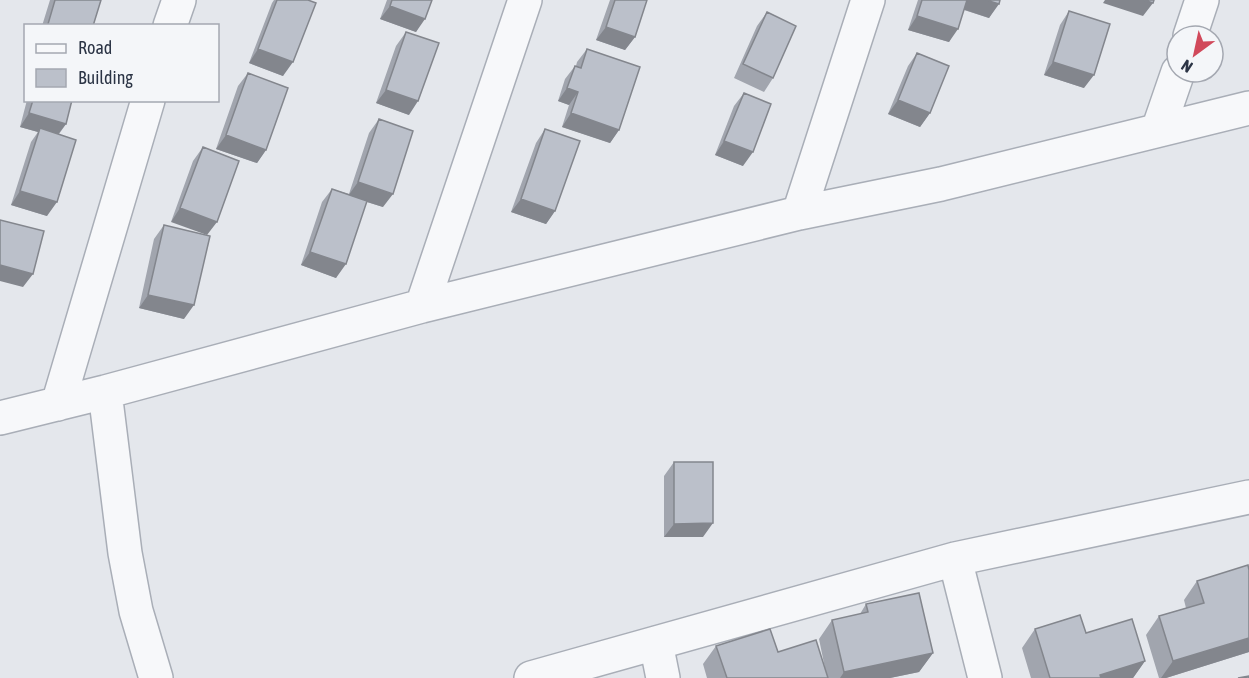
<svg xmlns="http://www.w3.org/2000/svg" width="1249" height="678" viewBox="0 0 1249 678" font-family="'Asap Condensed',sans-serif">
	<rect width="100%" height="100%" fill="#e4e7ec"/>
	<g fill="none" stroke-linecap="round" stroke-linejoin="round">
		<defs>
			<path id="street" d="M170,26L179,0
				M1190,36L1202,0
				M1158,130L1178,72
				M799,213L868,0
				M422,306L525,0
				M105,392L125,553L136,611L156,678
				M58,404L148,100
				M0,418L105,392L422,306L799,213L941,184L1249,108
				M955,559L985,678
				M656,643L663,678
				M531,678L955,559L1249,497"/>
		</defs>
		<!-- street casing -->
		<use href="#street" stroke="#a9aeb7" stroke-width="36"/>
		<!-- street -->
		<use href="#street" stroke="#f7f8fa" stroke-width="33"/>
	</g>
	<!-- wall -->
	<path fill="#a1a5ae" d="M50,0H101L93,26H42Z
		M274,0H308L283,76L249,63L272,3Z
		M387,0H432L416,32L380,19Z
		M610,0H647L635,37L625,50L596,40Z
		M918,0H1000L989,18L964,10L949,42L908,30Z
		M1069,11L1084,88L1044,75L1060,25Z
		M767,12L773,78L764,92L734,78L757,26Z
		M406,32L409,115L376,103L396,46Z
		M587,49L619,130L610,143L562,127L569,105L558,101L565,79L575,66H576L577,62Z
		M917,53L930,113L920,127L888,114L908,66Z
		M248,73L266,150L257,163L216,149L238,86Z
		M744,93L743,166L715,155L734,106Z
		M27,100H72L66,124L59,134L47,216L11,205L31,142L38,132L20,127Z
		M379,119L383,207L367,202L336,278L301,265L322,202L332,189L349,194L369,133Z
		M545,129L555,211L546,224L511,212L536,143Z
		M203,147L239,161L171,222L193,161Z
		M164,225L184,319L139,308L154,239Z
		M674,462L703,537H664V476Z
		M1197,581L1249,652L1166,678H1159L1146,635L1159,616L1186,608L1184,600Z
		M866,604L933,653L919,672L890,678H707L703,664L716,646L778,652L826,673L819,639L832,620L860,614Z
		M1035,629L1086,633L1145,661L1133,678H1031L1022,648Z"/>
	<!-- shaded-wall -->
	<path fill="#83868d" d="M965,0H986L999,4L989,18L959,8Z
		M1105,0H1144L1153,3L1143,16L1103,3Z
		M390,6L425,19L416,32L380,19Z
		M917,16L958,29L949,42L908,30Z
		M606,27L635,37L625,50L596,40Z
		M258,49L293,62L283,76L249,63Z
		M1053,62L1094,75L1084,88L1044,75Z
		M567,88L578,92L569,105L558,101Z
		M386,90L418,101L409,115L376,103Z
		M898,100L930,113L920,127L888,114Z
		M29,113L66,124L56,137L40,128L38,132L20,127Z
		M571,113L619,130L610,143L562,127Z
		M226,135L266,150L257,163L216,149Z
		M724,141L753,152L743,166L715,155Z
		M358,182L393,194L383,207L348,196Z
		M20,191L57,202L47,216L11,205Z
		M521,199L555,211L546,224L511,212Z
		M180,208L217,222L207,235L171,222Z
		M310,252L346,264L336,278L301,265Z
		M0,265L33,274L23,287L0,281Z
		M148,295L194,305L184,319L139,308Z
		M713,523L703,537H664L674,524Z
		M1249,638V652L1166,678H1161L1173,661Z
		M933,653L919,672L890,678H840L844,672Z
		M1145,661L1133,678H1097L1100,675Z"/>
	<!-- building -->
	<path fill="#bbc0ca" stroke="#83868d" stroke-width="1.5" d="M55,0H101L93,26H53L48,24Z
		M277,0H308L316,3L293,62L258,49Z
		M392,0H432L425,19L390,6Z
		M615,0H647L635,37L606,27Z
		M922,0H967L958,29L917,16Z
		M986,0H1000L999,4Z
		M1144,0H1154L1153,3Z
		M1069,11L1110,24L1094,75L1053,62Z
		M767,12L796,26L773,78L743,64Z
		M406,32L439,43L418,101L386,90Z
		M587,49L640,67L619,130L571,113L578,92L567,88L575,66L581,68Z
		M917,53L949,66L930,113L898,100Z
		M248,73L288,88L266,150L226,135Z
		M744,93L771,104L753,152L724,141Z
		M33,100H72L66,124L29,113Z
		M379,119L413,131L393,194L358,182Z
		M40,128L76,140L57,202L20,191Z
		M545,129L580,141L555,211L521,199Z
		M203,147L239,161L217,222L180,208Z
		M332,189L367,201L346,264L310,252Z
		M0,220L44,231L33,274L0,265Z
		M164,225L210,236L194,305L148,295Z
		M674,462H713V523L674,524Z
		M1248,565L1249,570V638L1173,661L1159,616L1204,603L1197,581Z
		M919,593L933,653L844,672L832,620L868,612L866,604Z
		M1080,615L1086,633L1132,619L1145,661L1100,675L1101,678H1050L1035,629Z
		M770,629L778,652L816,640L828,678H727L716,646Z
		M1249,676V678H1238Z"/>
	<!-- legend -->
	<rect x="24" y="24" width="195" height="78" fill="#f4f6f9" stroke="#a4a8b1" stroke-width="1.5"/>
	<rect x="36" y="44" width="30" height="9" fill="#f7f8fa" stroke="#a4a8b1" stroke-width="1.5"/>
	<text x="78" y="54" font-size="18" fill="#2b3445">Road</text>
	<rect x="36" y="69" width="30" height="18" fill="#bbc0ca" stroke="#a4a8b1" stroke-width="1.5"/>
	<text x="78" y="84" font-size="18" fill="#2b3445">Building</text>
	<!-- north arrow -->
	<g transform="translate(1195 54) rotate(213)"><circle r="28" fill="#f4f6f9" stroke="#a4a8b1" stroke-width="1.5"/>
	<path d="M0-4.5L10 22L0 15L-10 22Z" fill="#d1495b"/>
	<text y="-9" font-size="16" font-weight="bold" text-anchor="middle" fill="#2b3445">N</text>
	</g>
</svg>
